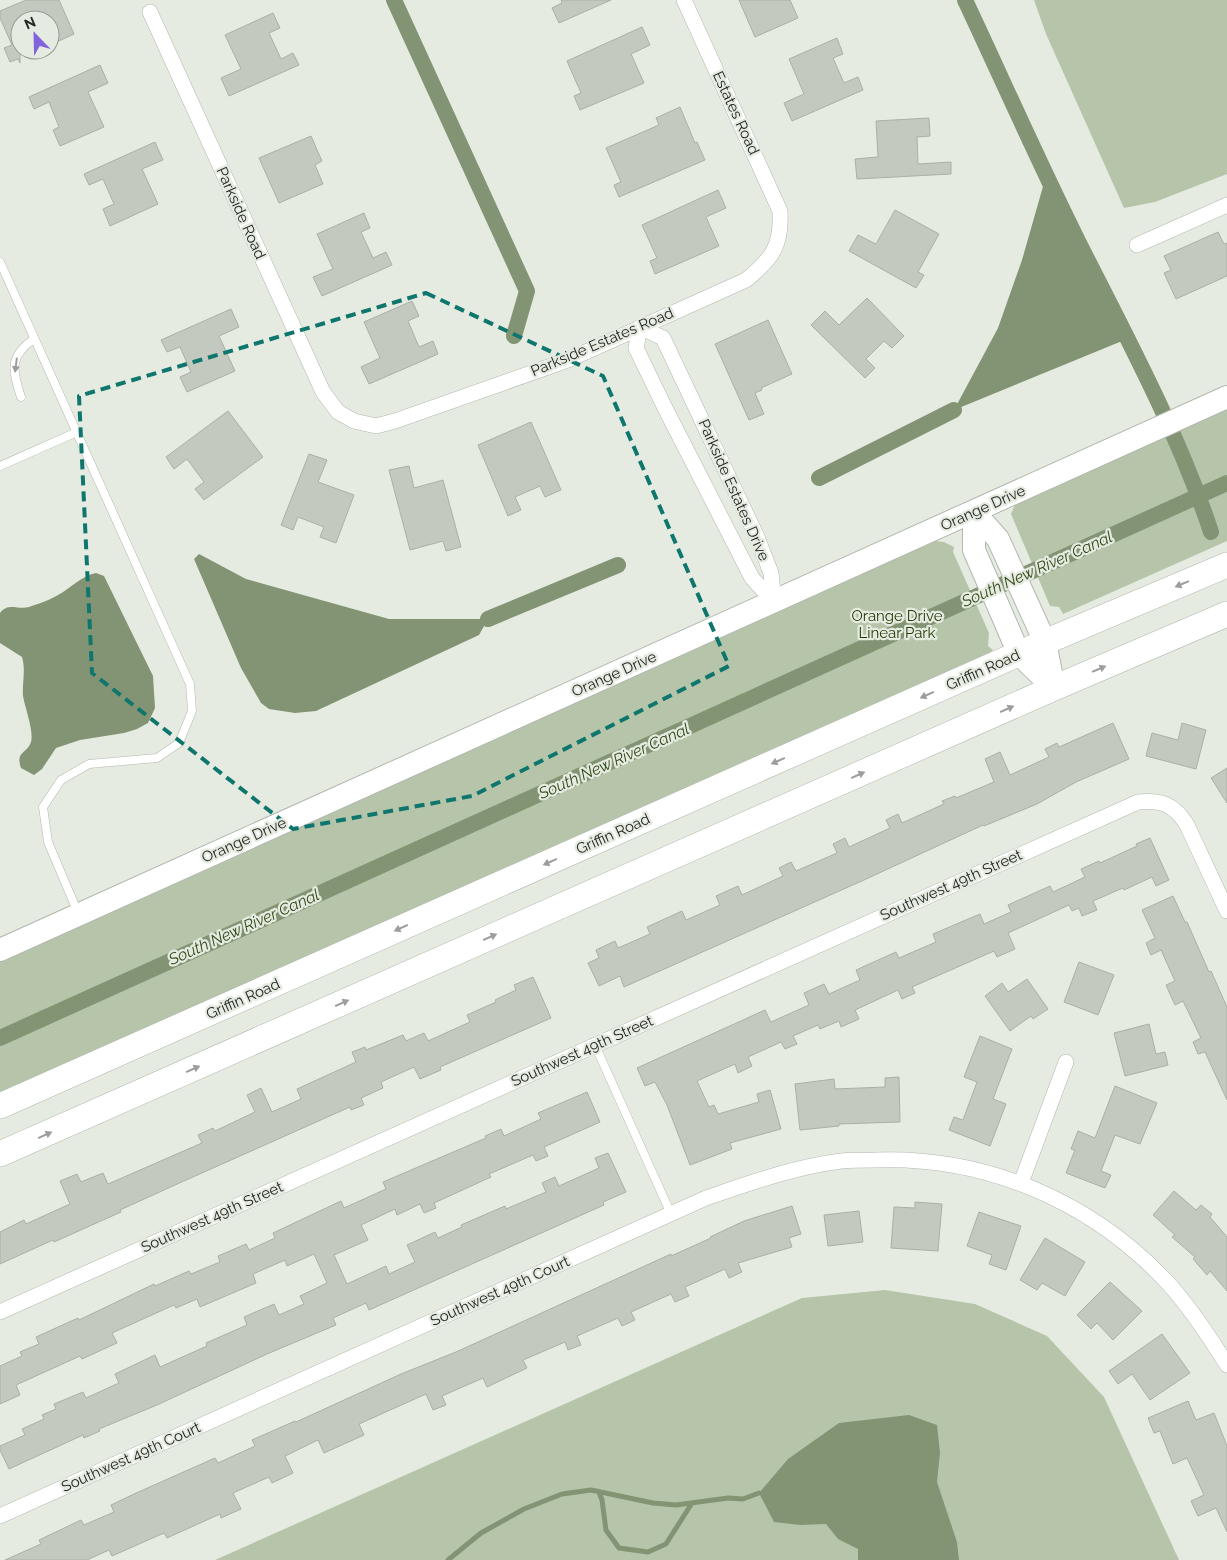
<svg xmlns="http://www.w3.org/2000/svg" width="1227" height="1560" viewBox="0 0 1227 1560" font-family="Raleway,sans-serif">
	<rect width="100%" height="100%" fill="#e5ebe0"/>
	<!-- green -->
	<path fill="#b6c5aa" d="M1034,0H1227V174L1155,202L1124,208L1046,34Z
		M1227,404V541L1063,614L1059,607L1050,606L1011,514L1014,507L1017,502Z
		M935,541L944,542L954,547L953,552L989,633L988,646L993,650L987,655L746,761L0,1095V959Z
		M885,1290L975,1304L1047,1336L1104,1397L1179,1560H215L802,1298Z"/>
	<!-- water -->
	<path fill="#839474" d="M1046,176L1127,339L954,410L998,328L1022,260Z
		M199,554L246,579L389,619H488L479,635L316,711L295,713L269,709L261,703L241,668L194,559Z
		M96,573L104,576L153,676L155,708L148,723L137,729L124,733L80,740L56,748L42,769L34,775L21,768C15,751 27,754 31,742C34,731 25,708 23,696C22,683 26,670 22,657L0,643V613C8,602 18,610 29,607C38,604 50,600 58,595C71,588 81,576 96,573Z
		M909,1415L937,1425L940,1453L937,1482L957,1542L959,1560H858V1549L838,1539L826,1524L800,1525L774,1522L759,1493L788,1459L839,1423Z"/>
	<g fill="none" stroke-linecap="round" stroke-linejoin="round">
		<!-- stream -->
		<path stroke="#839474" stroke-width="5" d="M599,1492L602,1500L606,1530L619,1548L648,1552L666,1544L692,1503
			M448,1560L481,1533L524,1509L562,1494L591,1490L653,1503L676,1505L728,1498L743,1499L759,1493"/>
		<!-- canal -->
		<path stroke="#839474" stroke-width="16" d="M394,0L527,291L514,336
			M965,0C1003,81 1039,163 1079,243C1127,338 1178,432 1211,532
			M819,478L954,410
			M488,619L618,565
			M0,1038L1227,483"/>
	</g>
	<!-- building -->
	<path fill="#c3c9be" stroke="#abb0a6" d="M26,0H59L74,34L50,45V20H20V63L18,59L10,62L4,48L12,45L0,18V11Z
		M561,0H611L559,23L552,8L562,3Z
		M739,0H790L798,18L755,37Z
		M273,13L280,28L269,33L281,59L293,53L299,65L229,96L221,78L241,69L225,35Z
		M642,27L650,45L631,54L644,83L580,110L574,96L581,93L567,61Z
		M837,38L843,54L833,58L844,83L858,77L863,90L792,121L784,103L804,94L789,59Z
		M100,65L108,83L88,92L104,127L60,146L53,130L59,127L49,102L34,109L29,97Z
		M680,107L695,143L697,142L705,160L619,197L614,185L621,182L606,148L659,125L656,118Z
		M929,118L930,136L917,137L918,164L951,162V174L857,179L855,159L878,157L876,121Z
		M311,136L322,161L315,165L323,184L279,203L259,158Z
		M155,142L163,160L142,169L158,204L110,226L103,209L114,204L103,179L89,185L84,174Z
		M718,190L726,208L706,217L719,246L655,274L650,261L657,258L642,225Z
		M895,210L939,234L918,272L924,275L916,288L849,251L858,235L876,244Z
		M364,213L370,228L361,232L373,258L386,252L392,265L322,296L313,277L333,269L317,234Z
		M1218,232L1224,244L1227,243V276L1176,299L1164,273L1171,270L1164,256Z
		M867,298L904,336L892,348L884,341L866,359L875,368L865,378L811,325L825,311L839,325Z
		M412,301L419,316L408,321L419,347L433,341L438,354L369,384L361,367L380,358L364,322Z
		M231,309L239,327L219,336L235,371L187,392L180,377L191,372L180,347L167,352L161,340Z
		M768,320L792,374L761,388L762,390L755,393L764,414L749,420L715,344Z
		M228,411L263,457L204,500L195,489L204,482L187,459L174,469L166,457Z
		M531,422L561,490L545,497L540,486L515,497L521,510L508,516L478,445Z
		M309,454L327,460L318,482L354,495L336,543L320,537L324,527L298,517L293,530L281,525Z
		M409,466L414,488L443,480L461,547L446,551L443,541L410,550L389,470Z
		M1113,723L1129,759L1076,782L1037,804L984,826L983,825L864,880L624,987L620,976L599,986L588,963L599,958L596,950L615,941L618,948L650,934L647,927L682,911L686,920L720,905L716,896L738,886L742,895L783,876L779,868L791,862L796,871L837,853L833,844L845,838L849,847L890,828L886,820L898,814L902,823L944,804L942,801L955,796L956,798L994,782L985,759L1000,752L1010,775L1049,757L1045,749L1057,743L1059,747Z
		M1182,723L1206,730L1196,769L1146,756L1152,733L1178,740Z
		M1227,768V803L1211,778Z
		M1150,838L1169,880L1156,886L1152,877L1124,890L1123,888L1093,901L1097,910L1082,916L1079,908L1072,911L1069,905L1008,933L1015,949L997,957L994,951L912,987L915,993L902,999L898,990L855,1010L859,1019L841,1027L839,1021L820,1029L818,1025L793,1036L797,1044L785,1049L781,1042L748,1057L752,1066L738,1073L735,1064L697,1081L709,1107L714,1105L718,1114L759,1102L757,1094L770,1090L781,1129L730,1143L732,1149L690,1165L667,1105L655,1082L645,1086L637,1068L765,1010L771,1022L809,1005L804,993L824,984L829,994L860,980L856,970L896,952L899,958L936,942L933,934L980,914L984,924L1011,912L1008,905L1050,886L1053,892L1085,877L1081,869L1099,861L1100,863L1137,846L1136,844Z
		M1173,896L1185,922H1187L1209,972L1211,971L1227,1007V1100L1205,1052L1198,1054L1193,1042L1201,1038L1183,1001L1175,1005L1166,985L1175,981L1161,950L1151,955L1146,943L1155,938L1142,910Z
		M1079,962L1114,975L1098,1015L1064,1002Z
		M533,977L551,1018L440,1067L441,1070L420,1079L414,1067L381,1082L383,1088L361,1098L364,1105L351,1110L350,1107L175,1185L120,1210L121,1212L54,1242L53,1240L0,1264V1232L24,1220L26,1224L70,1204L60,1181L77,1174L81,1182L103,1173L108,1184L202,1143L198,1135L213,1128L215,1131L255,1112L247,1095L261,1088L272,1112L301,1099L297,1089L356,1062L352,1052L365,1047L366,1050L403,1035L406,1041L424,1033L428,1041L470,1022L467,1015L496,1002L495,1000L516,990L514,985Z
		M1027,979L1048,1009L1033,1019L1031,1016L1010,1031L985,996L1002,983L1008,992Z
		M1149,1024L1156,1054L1165,1052L1168,1065L1125,1076L1114,1033Z
		M980,1036L1012,1049L993,1099L1006,1104L990,1146L949,1130L954,1117L963,1120L977,1082L964,1077Z
		M899,1077L900,1122L839,1124V1126L800,1130L795,1084L834,1079L835,1089L885,1087V1078Z
		M1115,1086L1157,1103L1140,1144L1115,1135L1101,1171L1111,1175L1105,1188L1066,1173L1075,1150L1071,1149L1078,1131L1095,1138Z
		M587,1092L600,1122L544,1147L548,1156L536,1161L533,1155L489,1174L491,1177L434,1203L436,1208L424,1213L420,1204L397,1215L395,1209L361,1225L368,1240L334,1255L347,1284L386,1266L389,1274L415,1262L407,1245L435,1232L438,1238L462,1227L461,1225L505,1206L506,1209L546,1192L542,1183L555,1177L559,1186L599,1168L595,1158L608,1153L626,1192L603,1202L604,1205L369,1310L366,1303L333,1318L336,1325L267,1354L157,1405L99,1429L100,1431L84,1438L83,1435L9,1469L0,1450V1446L25,1435L22,1429L44,1419L42,1415L56,1409L54,1404L83,1392L86,1398L119,1383L115,1374L155,1355L160,1367L207,1346L206,1343L247,1325L244,1317L274,1304L279,1315L304,1304L300,1296L327,1283L314,1254L287,1266L285,1260L253,1274L256,1283L200,1307L197,1299L176,1308L174,1305L112,1333L117,1343L82,1359L80,1356L16,1385L20,1395L0,1404V1366L22,1356L20,1352L39,1344L36,1337L78,1318L79,1320L154,1284L155,1286L189,1271L191,1274L220,1262L218,1256L246,1244L249,1250L275,1238L273,1233L341,1201L344,1208L386,1189L383,1182L486,1138L485,1136L501,1129L504,1136L541,1119L538,1113Z
		M1174,1191L1196,1210L1201,1205L1212,1214L1210,1217L1227,1237V1291L1210,1271L1207,1275L1193,1259L1195,1257L1172,1237L1175,1235L1153,1215Z
		M915,1202L942,1204L938,1251L891,1248L894,1207L915,1208Z
		M792,1206L801,1234L789,1238L792,1247L738,1263L742,1272L729,1278L725,1269L685,1287L689,1296L675,1302L671,1294L631,1312L635,1320L622,1326L618,1318L577,1336L581,1345L568,1350L565,1342L523,1360L527,1368L487,1387L483,1378L442,1396L446,1405L433,1410L426,1394L359,1424L364,1435L324,1453L318,1440L285,1456L293,1473L272,1483L269,1477L233,1493L241,1509L221,1518L220,1514L167,1538L164,1533L112,1556L109,1550L87,1560H5L41,1544L39,1540L81,1520L84,1525L114,1512L111,1505L134,1494L215,1458L218,1463L255,1446L252,1440L295,1421L296,1422L401,1374L456,1352L671,1254V1256L711,1238L710,1237L744,1221Z
		M859,1211L863,1242L828,1246L824,1215Z
		M979,1212L1021,1226L1006,1270L989,1264L992,1255L967,1246Z
		M1045,1238L1085,1262L1065,1296L1042,1283L1037,1290L1020,1280Z
		M1110,1282L1142,1311L1113,1340L1097,1323L1091,1329L1077,1315Z
		M1162,1334L1190,1373L1150,1400L1132,1374L1118,1384L1109,1371Z
		M1188,1401L1196,1420L1214,1413L1227,1446V1532L1216,1508L1198,1516L1191,1501L1204,1495L1187,1458L1173,1464L1160,1431L1154,1433L1148,1418Z"/>
	<g fill="none" stroke-linecap="round" stroke-linejoin="round">
		<defs>
			<path id="lane" d="M0,262L190,684L192,711L179,743L157,758L89,764L61,780L43,807L48,842L78,913
				M21,397C12,370 9,356 34,339
				M0,466L77,432
				M595,1045L671,1214"/>
			<path id="street" d="M150,12L323,392L338,412L354,421L376,426L395,421L568,360L746,280C772,259 782,246 780,211L684,0
				M1137,245L1227,205
				M640,327L663,338L757,537L771,573L774,602L752,578L665,408L636,348Z
				M1021,1183L1066,1062
				M0,1312L1138,802C1162,800 1174,804 1187,825L1227,911
				M0,1516L706,1198C750,1183 794,1167 841,1161C852,1160 864,1160 875,1160C986,1156 1091,1201 1167,1282C1190,1307 1209,1336 1227,1365"/>
			<path id="secondary" d="M974,512V550L1019,654L1054,688
				M974,512L998,539L1045,642L1054,688
				M0,950L1227,397"/>
			<path id="primary" d="M0,1106L1045,642L1227,565
				M0,1154L1054,688L1227,614"/>
		</defs>
		<!-- lane casing -->
		<use href="#lane" stroke="#b2b8ae" stroke-width="9"/>
		<!-- street casing -->
		<use href="#street" stroke="#b2b8ae" stroke-width="16"/>
		<!-- secondary casing -->
		<use href="#secondary" stroke="#b2b8ae" stroke-width="24"/>
		<!-- primary casing -->
		<use href="#primary" stroke="#b2b8ae" stroke-width="26"/>
		<!-- lane -->
		<use href="#lane" stroke="#fff" stroke-width="8"/>
		<!-- street -->
		<use href="#street" stroke="#fff" stroke-width="15"/>
		<!-- secondary -->
		<use href="#secondary" stroke="#fff" stroke-width="22"/>
		<!-- primary -->
		<use href="#primary" stroke="#fff" stroke-width="25"/>
	</g>
	<!-- one-way arrows -->
	<defs><path id="oneway-solid" d="M-6-.8H1V-3.2L6.5 0L1 3.2V.8H-6Z" transform="scale(1.25)"/></defs>
	<g fill="#9c9d9c">
		<use href="#oneway-solid" transform="translate(16 365) rotate(97)"/>
		<use href="#oneway-solid" transform="translate(1182 584) rotate(157)"/>
		<use href="#oneway-solid" transform="translate(1099 669) rotate(-23)"/>
		<use href="#oneway-solid" transform="translate(927 695) rotate(156)"/>
		<use href="#oneway-solid" transform="translate(1007 709) rotate(-24)"/>
		<use href="#oneway-solid" transform="translate(778 761) rotate(156)"/>
		<use href="#oneway-solid" transform="translate(858 775) rotate(-24)"/>
		<use href="#oneway-solid" transform="translate(550 862) rotate(156)"/>
		<use href="#oneway-solid" transform="translate(401 928) rotate(156)"/>
		<use href="#oneway-solid" transform="translate(490 937) rotate(-24)"/>
		<use href="#oneway-solid" transform="translate(342 1003) rotate(-24)"/>
		<use href="#oneway-solid" transform="translate(193 1069) rotate(-24)"/>
		<use href="#oneway-solid" transform="translate(45 1135) rotate(-24)"/>
	</g>
	<!-- marked area -->
	<path fill="none" stroke="#0f766e" stroke-width="4" stroke-dasharray="10 6" stroke-linejoin="round" d="M426,293L603,376L729,666L472,796L293,829L92,673L79,396Z"/>
	<g text-anchor="middle" dominant-baseline="central" stroke-width="4.5" stroke-linejoin="round" paint-order="stroke">
		<!-- street labels -->
		<g font-size="15" fill="#232522" stroke="#e5ebe0">
			<text transform="translate(736 113) rotate(65)">Estates Road</text>
			<text transform="translate(241 213) rotate(66)">Parkside Road</text>
			<text transform="translate(602 342) rotate(-23)">Parkside Estates Road</text>
			<text transform="translate(734 490) rotate(66)">Parkside Estates Drive</text>
			<text transform="translate(983 508) rotate(-24)">Orange Drive</text>
			<text transform="translate(983 670) rotate(-24)">Griffin Road</text>
			<text transform="translate(614 674) rotate(-24)">Orange Drive</text>
			<text transform="translate(613 834) rotate(-24)">Griffin Road</text>
			<text transform="translate(244 840) rotate(-24)">Orange Drive</text>
			<text transform="translate(951 885) rotate(-24)">Southwest 49th Street</text>
			<text transform="translate(243 999) rotate(-24)">Griffin Road</text>
			<text transform="translate(582 1051) rotate(-24)">Southwest 49th Street</text>
			<text transform="translate(212 1217) rotate(-24)">Southwest 49th Street</text>
			<text transform="translate(500 1291) rotate(-24)">Southwest 49th Court</text>
			<text transform="translate(131 1457) rotate(-24)">Southwest 49th Court</text>
		</g>
		<!-- park labels -->
		<g font-size="15" fill="#263d09" stroke="#e5ebe0">
			<text x="897" y="616">Orange Drive<tspan x="897" dy="17">Linear Park</tspan></text>
		</g>
		<!-- water labels -->
		<g font-size="16" font-style="italic" fill="#344c1b" stroke="#e5ebe0">
			<text transform="translate(1037 569) rotate(-24)">South New River Canal</text>
			<text transform="translate(614 761) rotate(-24)">South New River Canal</text>
			<text transform="translate(244 927) rotate(-24)">South New River Canal</text>
		</g>
	</g>
	<!-- north arrow -->
	<g transform="translate(35 35) rotate(337)"><circle r="24" fill="#e5ebe0" stroke="#979c94"/>
	<path d="M0-4L9 19L0 12L-9 19Z" fill="#8362dd"/>
	<text y="-8" font-size="14" font-weight="bold" text-anchor="middle" fill="#232522">N</text>
	</g>
</svg>
